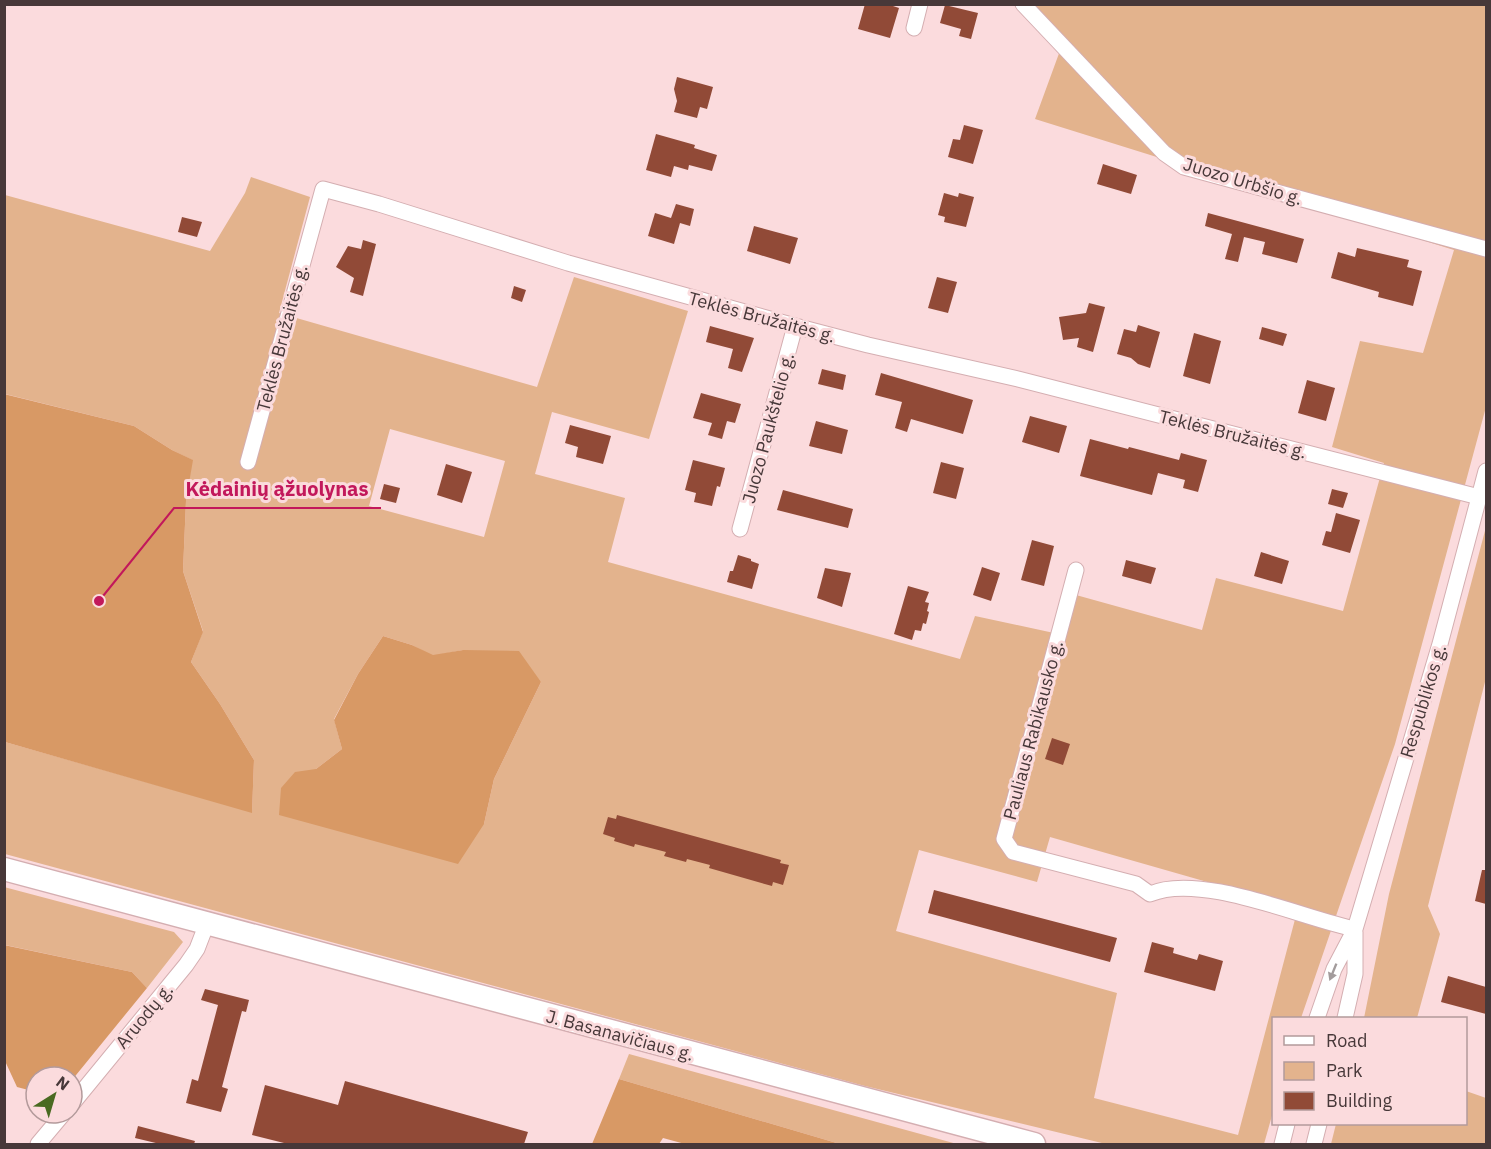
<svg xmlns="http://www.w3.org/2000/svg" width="1491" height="1149" viewBox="0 0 1491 1149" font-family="'IBM Plex Sans',sans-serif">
	<rect width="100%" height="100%" fill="#fbdbdd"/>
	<!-- green -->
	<path fill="#e3b38d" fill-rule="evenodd" d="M1034,5H1486V407L1395,744L1301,1018H1274L1273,1112L1264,1144H1106L865,1086L5,854V742L252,812L254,760L220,704L191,662L203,631L183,571L186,501L192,460L172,450L134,426L5,394V195L210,251L245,193L251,177L310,197L279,313L537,387L574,277L688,311L649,439L552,412L535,474L625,498L608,562L960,659L975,616L1054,633L1076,595L1202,630L1216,578L1343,611L1384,463L1332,447L1360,341L1423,353L1454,250L1035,119L1065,37ZM390,429L505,461L484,537L369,506ZM383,636L412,645L433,656L463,650L541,682L494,779L484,824L316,769L342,749L334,719L358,674ZM1050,837L1298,908L1238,1135L1094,1098L1117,993L896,931L919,850L1037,882Z
		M1486,527V678L1428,906L1440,934L1417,1018H1364L1389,894Z
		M4,887L174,932L183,942L147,988L132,972L5,945Z
		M629,1054L957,1144H840L619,1079Z
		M1466,1091L1486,1098V1144H1331L1336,1124H1466Z"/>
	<!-- forest -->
	<path fill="#d89965" d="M4,394L134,426L172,450L193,460L186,501L183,571L203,632L191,662L220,704L254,760L252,813L5,742Z
		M383,636L412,645L433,655L463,650L519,651L541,682L494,779L484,824L458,864L279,815L281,788L295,772L316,769L342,749L334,720L358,674Z
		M4,945L132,972L147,988L72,1080V1077H36V1092L17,1087L5,1061Z
		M619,1079L840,1144H685L663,1138L659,1144H592Z"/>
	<!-- building -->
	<path fill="#914a37" d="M865,4H887L899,8L890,38L858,29Z
		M945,5L978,13L971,39L959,36L961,29L940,23Z
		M677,77L713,87L707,109L700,107L697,118L674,112L677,101L674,89Z
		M964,125L983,130L973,164L948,157L953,139L960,140Z
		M656,134L695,145L694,148L717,155L712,171L689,165L688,170L674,166L671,177L646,170Z
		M1103,164L1137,175L1131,194L1097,184Z
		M944,193L958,197L959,193L974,197L966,227L944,222L945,217L938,215Z
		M676,204L694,209L690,226L680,223L674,244L648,236L655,213L671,218Z
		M1208,213L1304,239L1297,263L1262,254L1265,242L1244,237L1238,262L1225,259L1232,234L1205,226Z
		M182,217L202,222L197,237L178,232Z
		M754,226L798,238L790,264L747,251Z
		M363,240L376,244L363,296L350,292L354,278L336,267L348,246L361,249Z
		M1357,248L1409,260L1407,267L1422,271L1413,306L1378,297L1379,292L1331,278L1338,252L1355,257Z
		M937,277L957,282L948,313L928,308Z
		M514,286L526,290L522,302L511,298Z
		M1089,303L1105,307L1093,352L1077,347L1079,338L1063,340L1059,317L1086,313Z
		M1138,325L1160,332L1150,368L1138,364L1131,358L1117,354L1124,329L1136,332Z
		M710,326L754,338L742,372L728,368L733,349L706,342Z
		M1262,327L1287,334L1283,346L1259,339Z
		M1194,333L1221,341L1210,384L1183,376Z
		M822,369L846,375L843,390L818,384Z
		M881,373L973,400L963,434L911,419L907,432L895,428L902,402L875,395Z
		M1307,380L1335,388L1326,421L1298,413Z
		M701,393L741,404L735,423L727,421L722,439L708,435L712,423L693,418Z
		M1030,416L1067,426L1059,453L1022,442Z
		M816,421L848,430L842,454L809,446Z
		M570,425L611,436L603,464L576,457L578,447L565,443Z
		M1090,439L1128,449L1129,447L1179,460L1181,453L1207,460L1198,492L1183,488L1185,480L1158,473L1152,495L1080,476Z
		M693,460L725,468L720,487L717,486L712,506L694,502L696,493L685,490Z
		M941,462L964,468L956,499L933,493Z
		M446,464L472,472L462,503L437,495Z
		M384,484L400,488L396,503L380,499Z
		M1332,489L1348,493L1343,508L1328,504Z
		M783,490L853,509L848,528L777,510Z
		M1336,513L1360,520L1350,553L1322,545L1326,531L1331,532Z
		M1032,540L1054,546L1044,586L1021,580Z
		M1261,552L1289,561L1282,584L1254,576Z
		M738,555L751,559V561L759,564L752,589L727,582L730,571H733Z
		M1126,560L1156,568L1151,584L1122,576Z
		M982,567L1000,573L991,601L973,595Z
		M825,568L851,573L842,607L817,598Z
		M908,586L929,592L925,602L929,603L927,611L929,612L926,624L923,623L921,631L915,630L912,640L894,634Z
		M1052,738L1070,744L1063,765L1045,759Z
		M617,815L781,860L780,863L789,865L783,885L773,882L772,886L709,868L710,865L687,859L686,862L664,856L666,852L635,844L634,847L614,841L615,838L603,834L608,817L616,819Z
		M1482,870H1486V904L1475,901Z
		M934,890L1117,938L1110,962L928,913Z
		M1152,942L1174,948L1173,953L1197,960L1199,954L1223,961L1215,991L1144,972Z
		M1448,976L1486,987V1014L1441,1002Z
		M205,989L249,1000L246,1012L242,1011L222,1087L228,1089L221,1112L186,1103L192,1079L198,1081L218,1005L201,1000Z
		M345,1081L528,1132L524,1144H288L252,1135L265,1085L338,1105Z
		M138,1126L195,1141L194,1144H160L135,1138Z"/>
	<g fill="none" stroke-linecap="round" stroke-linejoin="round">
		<defs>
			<path id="street" d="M1023,4L1164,153L1184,167L1486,249
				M914,28L920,4
				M248,462L323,189L379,204L568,263L795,326L868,345L1018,379L1479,497
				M740,529L795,326
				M1076,570L1004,839L1013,852L1136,884L1150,894C1200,872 1302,918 1355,929
				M1317,1018L1334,969L1355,929L1440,644L1486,471
				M1345,1018L1355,974V932
				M72,1104L186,965L197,949L207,923
				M38,1144L64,1113
				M1282,1144L1287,1124
				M1314,1144L1319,1124"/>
			<path id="primary" d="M4,869L1034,1144"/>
		</defs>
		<!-- street casing -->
		<use href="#street" stroke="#d4aeb1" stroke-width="17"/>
		<!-- primary casing -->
		<use href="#primary" stroke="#d4aeb1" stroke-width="25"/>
		<!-- street -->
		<use href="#street" stroke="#fff" stroke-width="15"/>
		<!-- primary -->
		<use href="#primary" stroke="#fff" stroke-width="22"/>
	</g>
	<!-- one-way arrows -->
	<defs><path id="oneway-solid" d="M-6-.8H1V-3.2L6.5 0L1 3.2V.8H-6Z" transform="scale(1.5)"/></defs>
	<use fill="#a39c9c" href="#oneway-solid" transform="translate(1333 972) rotate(112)"/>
	<g text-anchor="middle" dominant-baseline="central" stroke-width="6" stroke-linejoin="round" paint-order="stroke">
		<!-- street labels -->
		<g font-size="18" fill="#473839" stroke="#fbdbdd">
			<text transform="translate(1243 181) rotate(17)">Juozo Urbšio g.</text>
			<text transform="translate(762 317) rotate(15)">Teklės Bružaitės g.</text>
			<text transform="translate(282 338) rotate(-75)">Teklės Bružaitės g.</text>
			<text transform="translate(768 428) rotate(-75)">Juozo Paukštelio g.</text>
			<text transform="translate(1233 434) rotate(14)">Teklės Bružaitės g.</text>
			<text transform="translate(1423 701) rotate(-73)">Respublikos g.</text>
			<text transform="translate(1033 730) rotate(-75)">Pauliaus Rabikausko g.</text>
			<text transform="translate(144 1016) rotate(-50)">Aruodų g.</text>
			<text transform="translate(620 1035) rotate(15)">J. Basanavičiaus g.</text>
		</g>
	</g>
	<!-- callouts -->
	<path fill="none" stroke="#c2185b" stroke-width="2" d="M99 601L174 508H381"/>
	<circle fill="#c2185b" stroke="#fbdbdd" stroke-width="2" cx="99" cy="601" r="6"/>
	<g font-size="20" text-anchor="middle" font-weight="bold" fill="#c2185b" stroke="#fbdbdd" stroke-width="6" stroke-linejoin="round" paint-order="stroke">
		<text x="277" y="496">Kėdainių ąžuolynas</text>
	</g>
	<!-- border -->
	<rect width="1491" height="1149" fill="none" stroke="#473839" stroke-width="12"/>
	<!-- legend -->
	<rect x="1272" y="1017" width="195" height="108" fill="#fbdbdd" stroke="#b39a9b" stroke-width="1.5"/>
	<rect x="1284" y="1036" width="30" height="9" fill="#ffffff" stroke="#b39a9b" stroke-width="1.5"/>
	<text x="1326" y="1047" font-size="18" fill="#473839">Road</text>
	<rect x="1284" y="1062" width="30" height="18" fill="#e3b38d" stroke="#b39a9b" stroke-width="1.5"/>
	<text x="1326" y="1077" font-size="18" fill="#473839">Park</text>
	<rect x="1284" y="1092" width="30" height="18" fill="#914a37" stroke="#b39a9b" stroke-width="1.5"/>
	<text x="1326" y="1107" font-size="18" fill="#473839">Building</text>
	<!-- north arrow -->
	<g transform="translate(54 1095) rotate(37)"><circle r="28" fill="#fbdbdd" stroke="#b39a9b" stroke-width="1.5"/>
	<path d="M0-4.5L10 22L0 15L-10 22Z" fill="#496a21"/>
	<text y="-9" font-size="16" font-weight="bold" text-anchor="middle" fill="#473839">N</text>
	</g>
</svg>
